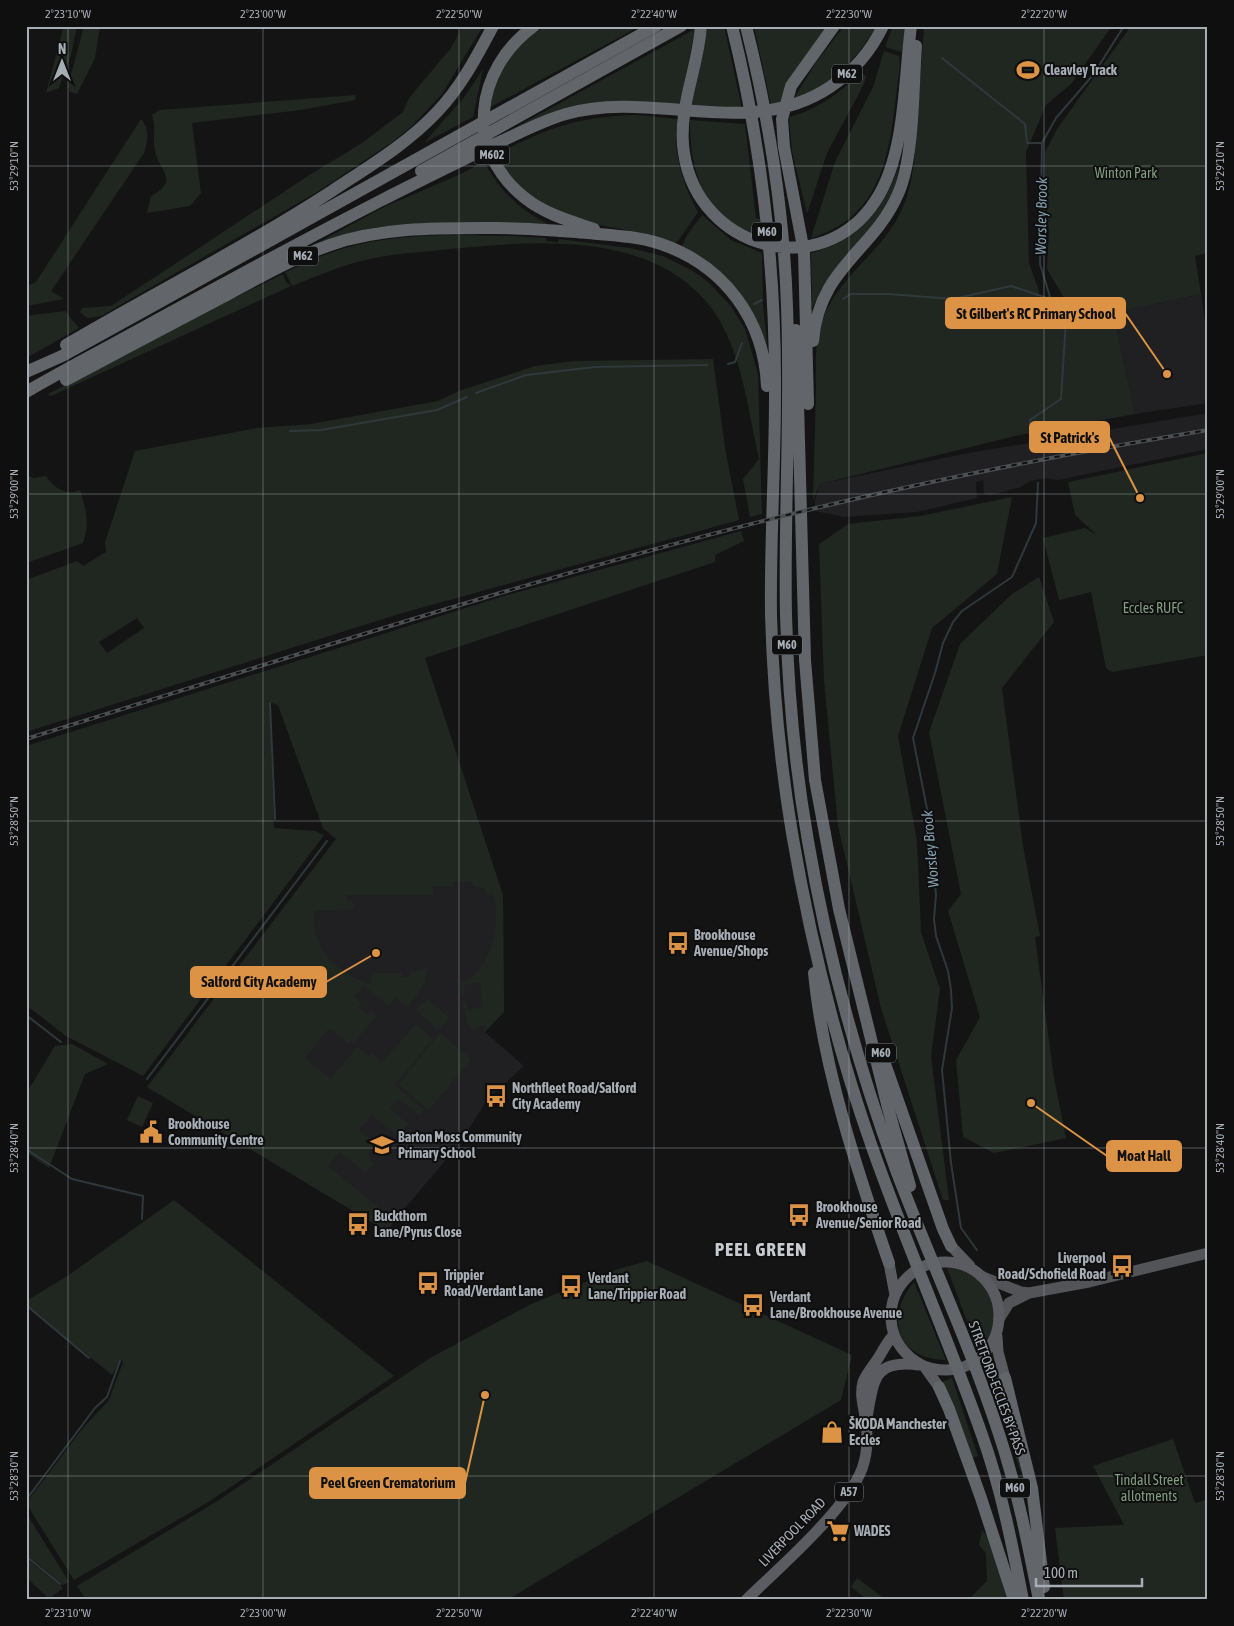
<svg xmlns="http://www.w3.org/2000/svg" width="1234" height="1626" viewBox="0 0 1234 1626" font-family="'Asap Condensed',sans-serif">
	<rect width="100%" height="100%" fill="#141415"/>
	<!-- built -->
	<path fill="#202022" d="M1201,294L1208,344V403L1135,414L1113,313Z
		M1208,413V449L1058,480L1046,478L1030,481L1021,487L991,495L984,494L983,480L976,482L977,498L917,512L844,517L815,511V500L820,484L963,454Z
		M278,705L503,895L504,1012L485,1032L524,1066L486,1101L461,1142L395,1220L304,1147L190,1030L336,839L323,828Z"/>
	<!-- green -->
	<path fill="#202720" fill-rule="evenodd" d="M64,26H77L71,55L59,88L46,93Z
		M84,26H100L95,58L77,94L70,92L68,86Z
		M463,26H483L442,94L412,126L391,143L317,192L101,316L87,318L80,312L82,308L111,306L308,176L362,143L403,112L409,98L451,48Z
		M640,26L489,108C494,74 514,45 544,27Z
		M708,26H724L742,109L692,105Z
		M754,26H828L797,68L781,103L771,106Z
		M844,26H877C853,63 834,83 793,100L815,64Z
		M893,26H905L902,52L885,47Z
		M924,26H1112L1071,84L1046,105L1026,152L1029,263L1039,291L1036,305L1064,298L1047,269L1049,233L1045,194V152L1057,129L1131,26H1208V253L1195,256L1201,294L1113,313L1135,414L1015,436L820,484L813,500C814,463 815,427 816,390C816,368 814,343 822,322C836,281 872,259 895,223C915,190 915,151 918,113C920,84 922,55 924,26Z
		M695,29L680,104L635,102L498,137Z
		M884,51L899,56L900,65C890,136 892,214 811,238L835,162L873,87Z
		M483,69L473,117L424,143L465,96Z
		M861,73L866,76L864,84L827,153L807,214L792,151L789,117C818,110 840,92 861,73Z
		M356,95L355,100L301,110L192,123L201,193L190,206L147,213L151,196C181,180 158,170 155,151C152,138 157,128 152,115L160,110Z
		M638,115L678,119C672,151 682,184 698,212L678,241L674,244L653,235L589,223L561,215L515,185L497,154C547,128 580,116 638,115Z
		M141,119C150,129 148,141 144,153L51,291L64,299L26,306V287L36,282Z
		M690,120L745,124L756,218L760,219L761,237C752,233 742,229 733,224C697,202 690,158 690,120Z
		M484,161C499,191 520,210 550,225L385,226L362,230L312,246L384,207L463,173Z
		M899,165C897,179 894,197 886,209C863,244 831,270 812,308L811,253C858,241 885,209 899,165Z
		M702,215L731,240L762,253L763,305L768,353L758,326L681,248L687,235Z
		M514,236L546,238V241L558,242L559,239L630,248L663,256L693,271L707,281L731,306L745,329L758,374L762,514L750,517L743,479L759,459C747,406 741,340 704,299C643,231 532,241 450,249C425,252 399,253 374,258C345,264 319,275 292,286L285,272C303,264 322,255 342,249C396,232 458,235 514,236Z
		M283,274L286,282L291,286L51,396L48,394L167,331Z
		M65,311L79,328L28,357L26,316Z
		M713,359L725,448L739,520L399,614L26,732V580L77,561L83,566L106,552L105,542L135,451L257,428L311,424L438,401L459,391L535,366L575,361ZM137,618L144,628L107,653L99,642Z
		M1208,453V655L1112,672L1106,668L1091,592L1059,600L1043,538L1085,528L1097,535L1075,515L1068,482Z
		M26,475L34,478L46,476C54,488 66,496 80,490C86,509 90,523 83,543L26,563Z
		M1012,497L997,574L932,628L898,736L917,841L921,932L940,989L931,1056L949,1200H943L881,1008L838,826L824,681L819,544L848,524L920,516Z
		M741,531L744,541L715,555V562L425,658L503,895L504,1012L485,1032L483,1031L486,1028L482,1025L474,1031L469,1026L463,1002H466L467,1010L483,1007L480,982L464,985L465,995H461L460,981L465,982C492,966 503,922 492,893L488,895L484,889L474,886L473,882L454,881L453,886H433V895H347V900L352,901L354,905L352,909L314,911C311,949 337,974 371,984L372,973H401L403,977H409L410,973L428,968L425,983L408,1007L395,998L389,1006L364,985L354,997L362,1004L359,1007L367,1015L371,1011L377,1016L353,1043L351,1041L349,1044L329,1028L305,1058L330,1079L357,1047L368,1056L371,1053L382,1062L416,1024L433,1039L395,1085L424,1110L419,1115L399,1099L390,1109L408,1124L398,1136L372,1115L359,1130L375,1144L367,1154L371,1157L369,1160L374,1163L366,1173L340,1152L328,1166L395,1220L389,1229H383L147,1087L336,839L323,828L278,705L266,701L270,703L274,828L315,831L324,835L143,1076L66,1036L26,1005V746L504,596Z
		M1039,577L1054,622L1002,688L1023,846L1040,936L1035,937L1054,1078L1066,1138L994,1153L963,1137L956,1060L980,1017L948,911L961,894L929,732L960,644L1012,594Z
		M427,998L449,1018L438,1030L416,1010Z
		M440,1033L471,1059L429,1110L398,1084Z
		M72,1044L108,1064L85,1074L49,1168L26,1152V1094L55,1046Z
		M138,1096L153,1103L142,1127L127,1120Z
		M174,1200L394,1376L210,1501L74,1580L26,1503L83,1428L109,1400L123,1362L121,1359L112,1375L26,1305V1301L66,1277Z
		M647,1261L852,1355L841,1400L507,1600H86L77,1586L219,1500L430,1358L531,1304L618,1269Z
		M947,1268C996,1272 1013,1315 978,1350Z
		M914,1282L946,1360C896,1359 885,1317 914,1282Z
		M997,1362L1025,1469L1020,1471L1006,1424L985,1366Z
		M952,1378L978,1456L972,1458L941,1382Z
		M1173,1439L1195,1503L1206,1500L1208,1504V1600H1064L1055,1528L1124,1525L1093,1466Z
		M26,1513L69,1582L63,1585L26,1554Z
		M982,1530L990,1539L1007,1600H968L987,1581L986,1553L979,1545Z
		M26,1558L63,1588L49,1599L26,1577Z
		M857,1578L886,1600H868L851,1587Z"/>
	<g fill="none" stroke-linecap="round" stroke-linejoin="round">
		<!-- stream -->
		<path stroke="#2f383c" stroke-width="2" d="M942,58L1025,124L1027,143H1042
			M843,299L851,294H888L953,299L1011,286L1047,298L1050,297
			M754,304L762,300
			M728,364L735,362L742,343
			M476,393L526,375L595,367L707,365
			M290,431L321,430L437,410L467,397
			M1030,439V420L1061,399L1066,319L1050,297L1040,264L1042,143L1056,118L1093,75L1124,26
			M270,703L275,819
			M26,1015L61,1042
			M147,1079L327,841
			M26,1149L72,1179L143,1196L142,1219
			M977,1250L961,1228L951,1163L942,1070L952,1008L951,990L948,971L936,936L934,919L936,895L930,824L913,738L935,673L943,643L953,622L962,611L1012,577L1036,523L1038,483
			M26,1305L89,1358
			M26,1500L95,1408L107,1397L120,1361
			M26,1556L60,1584"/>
		<!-- primary -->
		<path stroke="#525458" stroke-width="11" d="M981,1276L1021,1292L1029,1293L1089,1282L1208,1253
			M999,1319L1009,1303L1029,1293"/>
		<!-- trunk -->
		<path stroke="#5a5c61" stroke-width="11" d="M951,1246L970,1266
			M891 1316a54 54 0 1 1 108 0a54 54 0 1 1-108 0Z
			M889,1263L895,1295
			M997,1336L998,1352L1005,1378
			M924,1366L939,1387
			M867,1417C874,1380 873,1359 919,1365
			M746,1600C779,1568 846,1510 862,1469C867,1455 868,1439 866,1424C865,1410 859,1397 863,1382C866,1374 872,1367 877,1360C883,1351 887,1341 894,1335"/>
		<!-- motorway -->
		<path stroke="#62656a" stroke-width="12" d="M534,26C474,70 464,150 525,198C545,214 570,221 594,229
			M701,26C698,69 677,110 684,153C698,249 822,284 876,200C906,154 904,79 911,26
			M732,26C762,147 776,272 775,396C775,469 770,542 771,615C773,687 780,761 792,833C810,939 836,1045 872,1147C906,1244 948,1338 982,1435C1001,1488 1012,1544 1023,1600
			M746,26C769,118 784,212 787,307C791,410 784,512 786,615C788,691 795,767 808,841C827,953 857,1063 896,1170C929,1258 970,1344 999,1434C1017,1488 1028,1544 1039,1600
			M421,171L681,26
			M796,330L805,660L815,780L839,909L888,1108L910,1186
			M813,341C819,267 873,252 898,194C914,159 913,86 916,46
			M66,345C154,293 246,247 332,191C368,167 407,144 437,112C461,87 477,56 493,26
			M26,372L62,356L140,313L656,26
			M66,380C118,352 171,324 223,297C258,278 293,258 330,245C382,227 439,228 494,228C521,228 548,230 576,232C604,235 634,235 661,244C725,266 764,320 767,386
			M26,392C69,367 114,344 157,320C230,280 304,240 378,202C417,182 456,163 495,144C518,134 541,121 566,114C653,89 750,141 830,87C853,72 871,51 883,26
			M808,404L804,252L784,147L782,119L791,86L834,26
			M814,973C823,1068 858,1173 889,1263
			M884,1061L943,1229L951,1246
			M1005,1378L1032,1488L1044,1587
			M939,1387L949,1409L981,1498L1014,1600"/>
		<defs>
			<path id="rail" d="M26,739C288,658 549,572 816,508C946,477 1076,452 1208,430"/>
		</defs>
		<!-- rail casing -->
		<use href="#rail" stroke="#4c4f52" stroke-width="4"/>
		<!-- rail -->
		<use href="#rail" stroke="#0f0f10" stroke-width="2" stroke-dasharray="5.5" stroke-linecap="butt"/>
	</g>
	<!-- ticks -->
	<path fill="none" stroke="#a7adb4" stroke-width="1" stroke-opacity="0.45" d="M68,26V1600M263,26V1600M459,26V1600M654,26V1600M849,26V1600M1044,26V1600M26,166H1208M26,494H1208M26,821H1208M26,1148H1208M26,1476H1208"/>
	<!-- icons -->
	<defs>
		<symbol id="stadium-bare" viewBox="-9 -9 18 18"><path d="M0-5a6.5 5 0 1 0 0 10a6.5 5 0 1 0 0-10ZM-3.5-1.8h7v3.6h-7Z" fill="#dc9345" stroke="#0f0f10" stroke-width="2.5" paint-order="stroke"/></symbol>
		<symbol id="bus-bare" viewBox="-9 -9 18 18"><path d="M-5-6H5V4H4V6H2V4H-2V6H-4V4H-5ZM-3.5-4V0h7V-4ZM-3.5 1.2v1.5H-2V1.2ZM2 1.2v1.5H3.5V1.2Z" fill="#dc9345" stroke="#0f0f10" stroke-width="2.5" paint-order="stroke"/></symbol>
		<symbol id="civic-bare" viewBox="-9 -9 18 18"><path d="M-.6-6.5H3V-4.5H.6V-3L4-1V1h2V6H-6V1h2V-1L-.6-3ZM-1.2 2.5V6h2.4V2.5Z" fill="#dc9345" stroke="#0f0f10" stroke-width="2.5" paint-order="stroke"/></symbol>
		<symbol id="school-bare" viewBox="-9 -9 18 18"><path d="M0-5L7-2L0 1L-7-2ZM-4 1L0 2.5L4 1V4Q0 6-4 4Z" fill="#dc9345" stroke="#0f0f10" stroke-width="2.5" paint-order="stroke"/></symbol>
		<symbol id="shop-bare" viewBox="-9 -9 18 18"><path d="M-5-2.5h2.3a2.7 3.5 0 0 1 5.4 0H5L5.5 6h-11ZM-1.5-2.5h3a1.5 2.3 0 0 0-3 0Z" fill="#dc9345" stroke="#0f0f10" stroke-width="2.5" paint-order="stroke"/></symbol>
		<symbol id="supermarket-bare" viewBox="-9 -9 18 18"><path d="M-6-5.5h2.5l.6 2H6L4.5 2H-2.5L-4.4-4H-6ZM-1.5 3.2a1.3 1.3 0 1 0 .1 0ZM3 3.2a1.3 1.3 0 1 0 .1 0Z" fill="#dc9345" stroke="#0f0f10" stroke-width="2.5" paint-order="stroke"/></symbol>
	</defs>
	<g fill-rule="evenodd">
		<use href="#stadium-bare" x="1012" y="54" width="32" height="32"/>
		<use href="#bus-bare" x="662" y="927" width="32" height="32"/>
		<use href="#bus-bare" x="480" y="1080" width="32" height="32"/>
		<use href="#civic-bare" x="135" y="1116" width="32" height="32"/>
		<use href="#school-bare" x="366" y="1129" width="32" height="32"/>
		<use href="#bus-bare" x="783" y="1199" width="32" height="32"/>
		<use href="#bus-bare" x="342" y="1208" width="32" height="32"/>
		<use href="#bus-bare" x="1106" y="1250" width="32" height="32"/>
		<use href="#bus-bare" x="412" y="1267" width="32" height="32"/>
		<use href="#bus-bare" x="555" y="1270" width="32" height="32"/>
		<use href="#bus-bare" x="737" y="1289" width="32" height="32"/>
		<use href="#shop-bare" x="816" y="1416" width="32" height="32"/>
		<use href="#supermarket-bare" x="822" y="1515" width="32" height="32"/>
	</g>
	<g text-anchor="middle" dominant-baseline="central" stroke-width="4" stroke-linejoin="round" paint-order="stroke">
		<!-- shield labels -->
		<g fill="#0f0f10" stroke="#797e83" stroke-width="1">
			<rect x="832" y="64.5" width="30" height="19" rx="4"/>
			<rect x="474.5" y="145.5" width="35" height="19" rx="4"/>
			<rect x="752" y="222.5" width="30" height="19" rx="4"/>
			<rect x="288" y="246.5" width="30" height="19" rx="4"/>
			<rect x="772" y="635.5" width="30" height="19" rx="4"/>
			<rect x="866" y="1043.5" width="30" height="19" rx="4"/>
			<rect x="1000" y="1478.5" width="30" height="19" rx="4"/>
			<rect x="835" y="1482.5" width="28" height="19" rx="4"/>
		</g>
		<g font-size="12" font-weight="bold" fill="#a7adb4">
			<text x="847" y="74">M62</text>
			<text x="492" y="155">M602</text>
			<text x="767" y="232">M60</text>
			<text x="303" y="256">M62</text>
			<text x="787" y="645">M60</text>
			<text x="881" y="1053">M60</text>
			<text x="1015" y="1488">M60</text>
			<text x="849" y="1492">A57</text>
		</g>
		<!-- poi labels -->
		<g font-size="14" font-weight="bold" fill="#a7adb4" stroke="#0f0f10" text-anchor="start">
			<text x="1044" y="70">Cleavley Track</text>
			<text x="694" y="935">Brookhouse<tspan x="694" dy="16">Avenue/Shops</tspan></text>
			<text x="512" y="1088">Northfleet Road/Salford<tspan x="512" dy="16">City Academy</tspan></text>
			<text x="168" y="1124">Brookhouse<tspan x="168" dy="16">Community Centre</tspan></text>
			<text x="398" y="1137">Barton Moss Community<tspan x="398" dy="16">Primary School</tspan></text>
			<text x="816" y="1207">Brookhouse<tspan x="816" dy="16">Avenue/Senior Road</tspan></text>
			<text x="374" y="1216">Buckthorn<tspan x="374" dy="16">Lane/Pyrus Close</tspan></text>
			<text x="1106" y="1258" text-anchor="end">Liverpool<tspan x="1106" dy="16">Road/Schofield Road</tspan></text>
			<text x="444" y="1275">Trippier<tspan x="444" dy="16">Road/Verdant Lane</tspan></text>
			<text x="588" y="1278">Verdant<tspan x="588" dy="16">Lane/Trippier Road</tspan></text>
			<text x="770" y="1297">Verdant<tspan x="770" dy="16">Lane/Brookhouse Avenue</tspan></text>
			<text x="849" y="1424">ŠKODA Manchester<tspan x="849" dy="16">Eccles</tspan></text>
			<text x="854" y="1531">WADES</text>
		</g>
		<!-- park labels -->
		<g font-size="14" fill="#839d80" stroke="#0f0f10">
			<text x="1126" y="173">Winton Park</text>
			<text x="1153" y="608">Eccles RUFC</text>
			<text x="1149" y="1480">Tindall Street<tspan x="1149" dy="16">allotments</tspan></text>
		</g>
		<!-- street labels -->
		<g font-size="14" fill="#a7adb4" stroke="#0f0f10">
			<text transform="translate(997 1388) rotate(70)">STRETFORD-ECCLES BY-PASS</text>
			<text transform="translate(792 1532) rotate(-46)">LIVERPOOL ROAD</text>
		</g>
		<!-- water labels -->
		<g font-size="15" font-style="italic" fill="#829eab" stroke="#0f0f10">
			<text transform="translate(1041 216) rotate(-89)">Worsley Brook</text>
			<text transform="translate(930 849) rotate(-95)">Worsley Brook</text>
		</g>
		<!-- district labels -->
		<g font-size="19" font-weight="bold" letter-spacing="1" fill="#c7cbd0" stroke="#0f0f10">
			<text x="761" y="1249">PEEL GREEN</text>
		</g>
	</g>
	<!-- callouts -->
	<path fill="none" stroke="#dc9345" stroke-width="2" d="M1167 374L1125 313M1140 498L1109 437M376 953L326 982M1031 1103L1107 1156M485 1395L465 1483"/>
	<g fill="#dc9345" stroke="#0f0f10" stroke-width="2">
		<circle cx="1167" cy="374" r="5"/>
		<circle cx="1140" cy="498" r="5"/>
		<circle cx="376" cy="953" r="5"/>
		<circle cx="1031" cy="1103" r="5"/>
		<circle cx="485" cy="1395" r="5"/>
	</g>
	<g fill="#dc9345" stroke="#dc9345" stroke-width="2">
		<rect x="946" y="298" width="179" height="30" rx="5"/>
		<rect x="1030" y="422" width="79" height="30" rx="5"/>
		<rect x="191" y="967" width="135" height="30" rx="5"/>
		<rect x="1107" y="1141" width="74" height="30" rx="5"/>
		<rect x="310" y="1468" width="155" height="30" rx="5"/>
	</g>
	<g font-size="15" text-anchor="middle" font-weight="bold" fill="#111">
		<text x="1036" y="319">St Gilbert's RC Primary School</text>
		<text x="1070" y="443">St Patrick's</text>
		<text x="259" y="987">Salford City Academy</text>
		<text x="1144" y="1161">Moat Hall</text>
		<text x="388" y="1488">Peel Green Crematorium</text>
	</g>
	<!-- border -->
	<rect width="1234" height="1626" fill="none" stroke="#0f0f10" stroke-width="55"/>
	<!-- north arrow -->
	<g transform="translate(62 62)" stroke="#0f0f10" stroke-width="4" paint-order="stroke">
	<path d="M0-4L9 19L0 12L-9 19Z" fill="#a7adb4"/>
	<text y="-8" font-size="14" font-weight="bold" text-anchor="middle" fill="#a7adb4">N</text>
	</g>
	<!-- scale -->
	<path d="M1036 1578v8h106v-8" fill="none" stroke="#a7adb4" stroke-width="2.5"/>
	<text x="1044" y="1578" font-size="15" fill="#a7adb4" stroke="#0f0f10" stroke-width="4" paint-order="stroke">100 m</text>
	<rect x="28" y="28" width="1178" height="1570" fill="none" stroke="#a7adb4" stroke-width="2"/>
	<g font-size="12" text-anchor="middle" fill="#a7adb4">
		<text x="68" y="18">2°23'10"W</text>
		<text x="263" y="18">2°23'00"W</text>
		<text x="459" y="18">2°22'50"W</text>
		<text x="654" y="18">2°22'40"W</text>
		<text x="849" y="18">2°22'30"W</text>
		<text x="1044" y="18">2°22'20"W</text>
		<text transform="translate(14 166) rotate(-90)" y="4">53°29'10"N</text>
		<text transform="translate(1220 166) rotate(-90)" y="4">53°29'10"N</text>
		<text transform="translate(14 494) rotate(-90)" y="4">53°29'00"N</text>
		<text transform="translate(1220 494) rotate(-90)" y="4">53°29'00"N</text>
		<text transform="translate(14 821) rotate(-90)" y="4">53°28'50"N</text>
		<text transform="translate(1220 821) rotate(-90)" y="4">53°28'50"N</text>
		<text transform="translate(14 1148) rotate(-90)" y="4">53°28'40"N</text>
		<text transform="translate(1220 1148) rotate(-90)" y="4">53°28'40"N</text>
		<text transform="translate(14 1476) rotate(-90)" y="4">53°28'30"N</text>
		<text transform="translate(1220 1476) rotate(-90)" y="4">53°28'30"N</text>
		<text x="68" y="1617">2°23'10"W</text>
		<text x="263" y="1617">2°23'00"W</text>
		<text x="459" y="1617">2°22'50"W</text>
		<text x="654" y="1617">2°22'40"W</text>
		<text x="849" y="1617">2°22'30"W</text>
		<text x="1044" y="1617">2°22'20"W</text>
	</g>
</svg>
